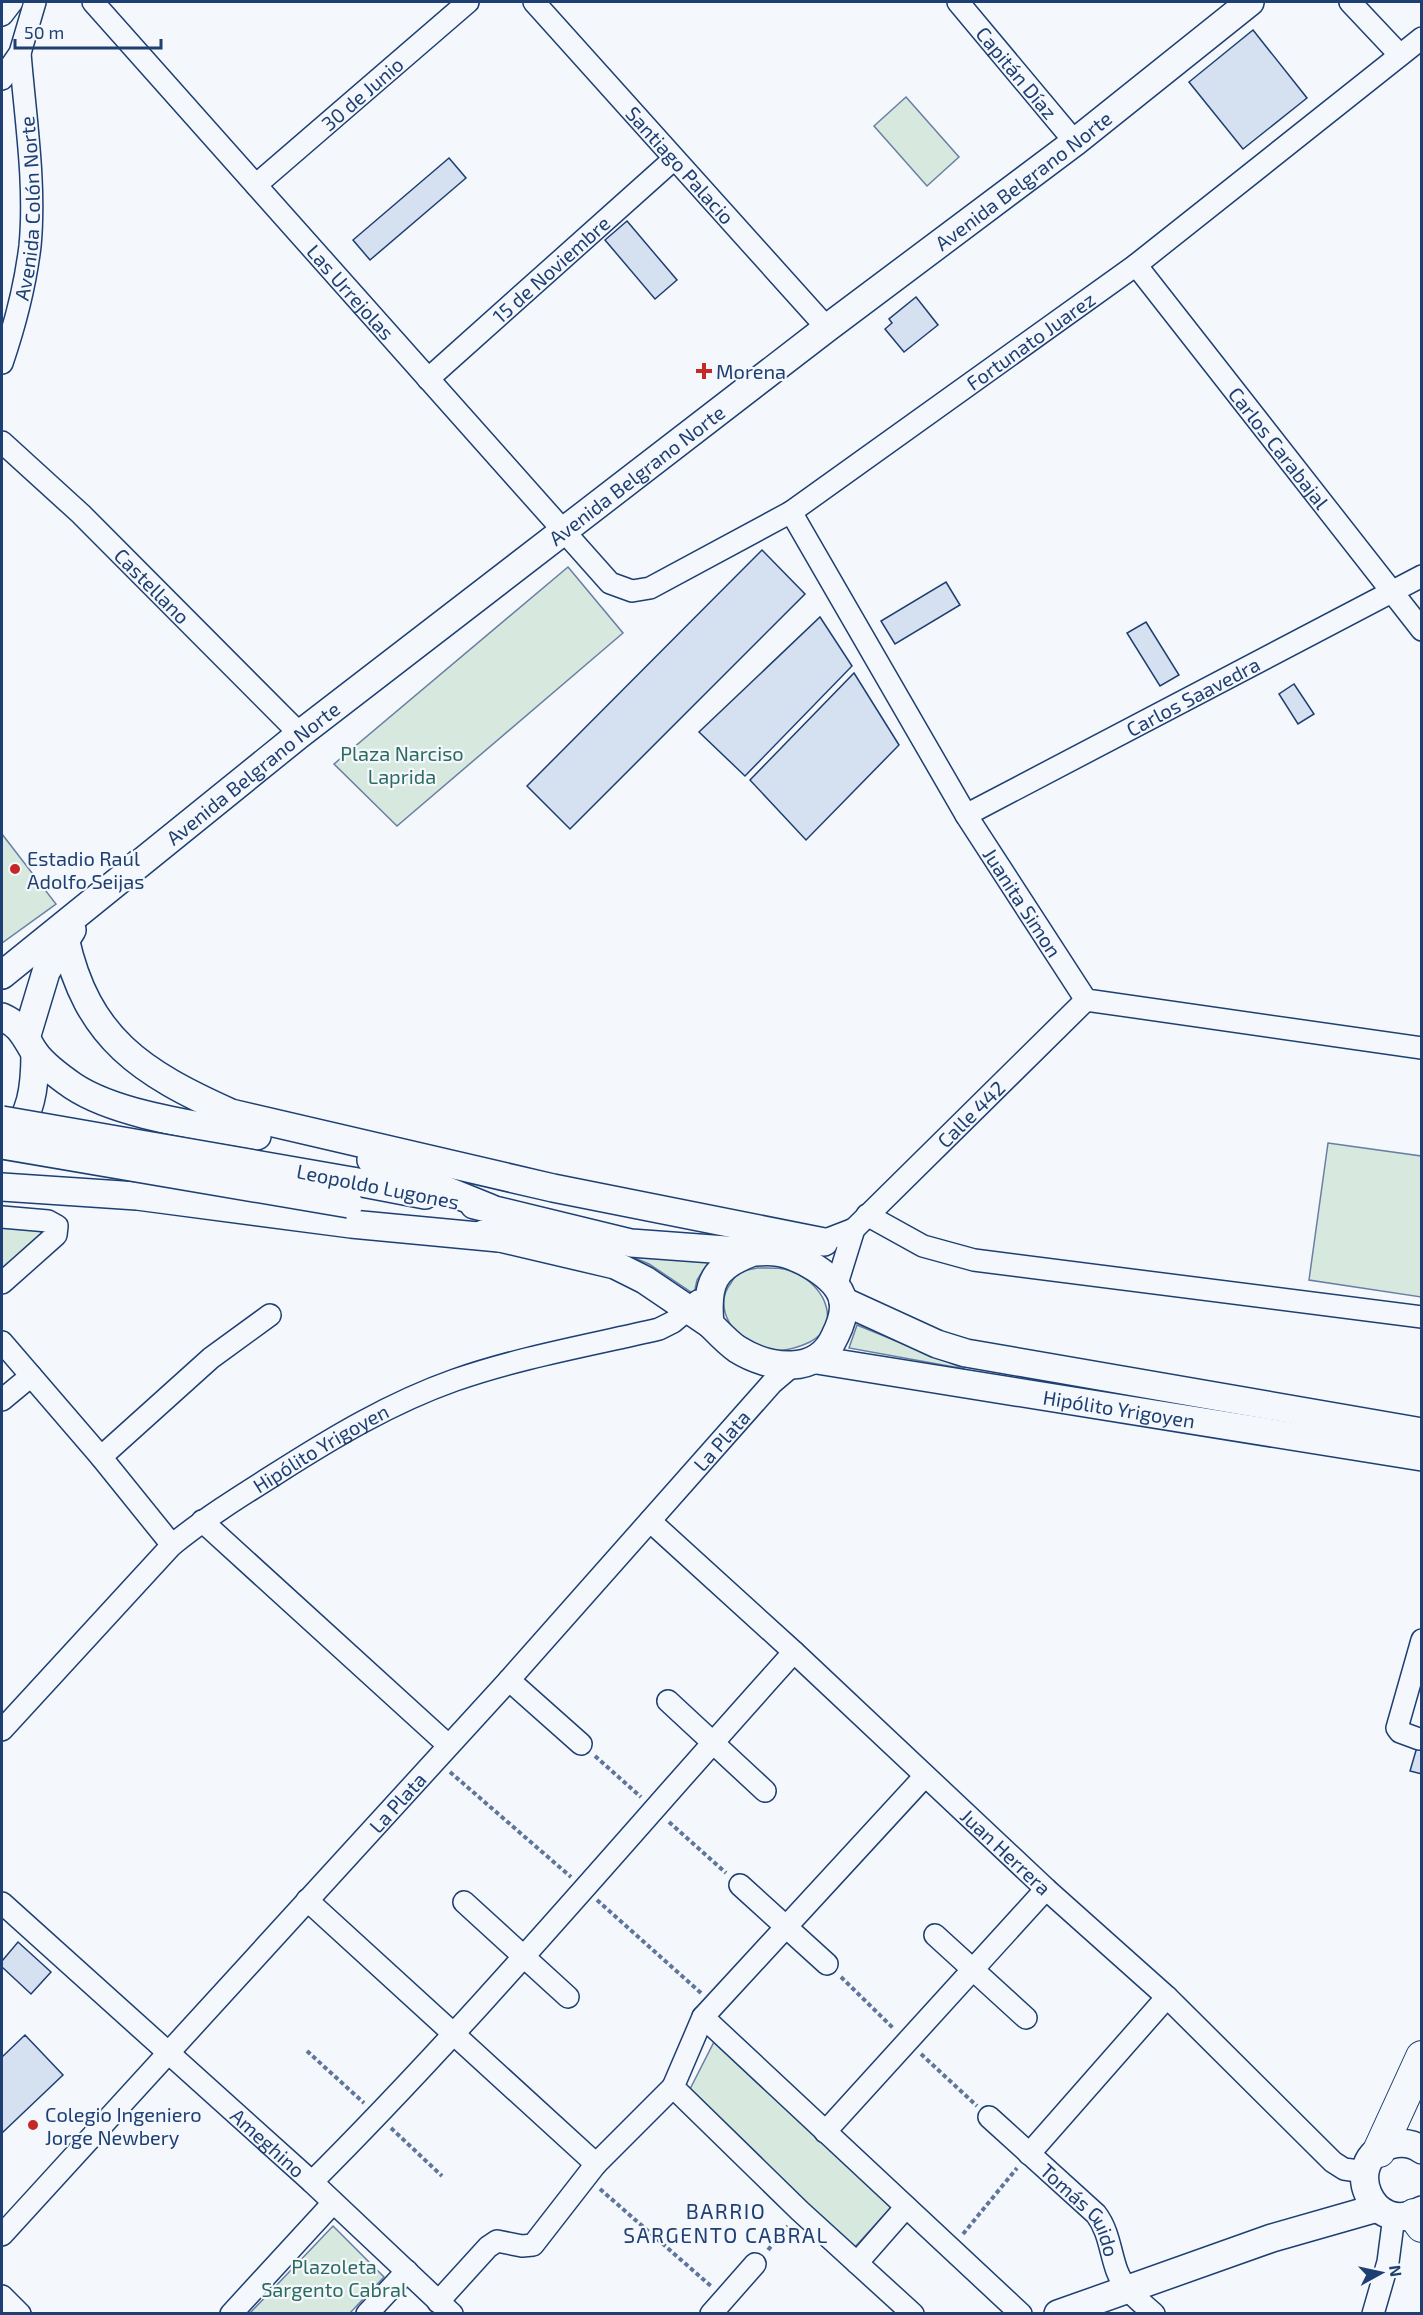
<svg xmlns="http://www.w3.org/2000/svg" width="1423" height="2315" viewBox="0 0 1423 2315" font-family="'Exo 2',sans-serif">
	<rect width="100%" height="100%" fill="#f4f7fb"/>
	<!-- green -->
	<path fill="#d7e8df" stroke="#687fa3" stroke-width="1.5" d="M906,97L959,157L927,186L874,126Z
		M568,567L623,633L397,826L334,764Z
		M2,834L56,904L2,943Z
		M1328,1143L1421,1156V1297L1309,1280Z
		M2,1226L41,1231L42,1237L2,1271Z
		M618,1251L710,1260L697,1280L694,1294L649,1264Z
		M757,1268C770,1268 782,1267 793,1272C827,1285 845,1330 803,1345C790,1350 777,1353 763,1349C736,1342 711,1308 731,1283C733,1279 736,1275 740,1273C745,1270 752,1269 757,1268Z
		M857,1325L965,1369L849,1348Z
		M716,2038L895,2203L855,2247L688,2093Z
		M333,2226L384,2277L350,2313H250Z"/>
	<!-- building -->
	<path fill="#d5e0f0" stroke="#1d3f73" stroke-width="1.5" d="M1253,30L1307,98L1243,149L1189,82Z
		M449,158L466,178L370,260L353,240Z
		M627,221L677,280L655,299L605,240Z
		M916,297L938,325L904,352L885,329L892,323L889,319Z
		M762,550L805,594L570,829L527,786Z
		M946,582L960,605L895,644L881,621Z
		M820,617L852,666L745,776L699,732Z
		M1146,622L1179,675L1160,686L1127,633Z
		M854,673L899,745L806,840L750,780Z
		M1294,684L1314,714L1298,724L1279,694Z
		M1422,1730V1774L1410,1771Z
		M18,1942L51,1972L31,1994L2,1967V1961Z
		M25,2035L63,2075L2,2133V2057Z"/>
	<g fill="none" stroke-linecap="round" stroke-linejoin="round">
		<defs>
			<g id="minor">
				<path id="s1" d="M93,2L610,583L632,591L650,588L791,512L1136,265L1422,38"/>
				<path id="s2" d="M534,2L827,328"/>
				<path id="s3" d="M958,2L1075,142"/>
				<path d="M1350,2L1399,54"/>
				<path d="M2,15L12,2"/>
				<path d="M2,79L20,53L35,2"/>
				<path id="s4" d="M256,185L468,2"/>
				<path id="s5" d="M1136,265L1422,630"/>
				<path id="s6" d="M2,363C15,325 25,287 30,246C36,183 25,116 20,53"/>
				<path id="s7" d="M428,379L674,159"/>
				<path id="s8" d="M2,442L81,514L300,734"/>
				<path id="s9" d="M791,512L966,815L1086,1000L1422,1048"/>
				<path id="s10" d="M966,815L1422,576"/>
				<path d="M867,1215L923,1246L974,1260L1422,1317"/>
				<path d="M2,1217L48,1221L57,1226L56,1235L2,1283"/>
				<path id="s11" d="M854,1229L1086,1000"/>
				<path d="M810,1246L854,1229L836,1287"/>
				<path d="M2,1342L101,1457L172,1545"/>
				<path d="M2,1400L31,1376"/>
				<path d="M101,1457L211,1358L270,1315"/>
				<path d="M202,1521L448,1745"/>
				<path id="s12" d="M650,1521L794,1652L1046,1889L1167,1997L1333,2162L1344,2169L1365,2172"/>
				<path d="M509,1680L581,1744"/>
				<path d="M668,1701L765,1791"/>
				<path id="s13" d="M2,1730L172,1545C204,1519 239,1497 274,1475C332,1438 390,1403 455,1380C521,1357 591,1345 659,1329L673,1322L698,1301"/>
				<path d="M1419,1739L1400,1732L1397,1728L1422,1640"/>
				<path d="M925,1776L703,2017L1021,2314"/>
				<path d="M740,1885L827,1964"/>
				<path d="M307,1900L596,2164L533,2245L522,2246L497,2241L488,2247L438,2302"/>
				<path d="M464,1902L568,1997"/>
				<path id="s14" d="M2,1903L312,2182L452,2314"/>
				<path d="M935,1935L1026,2018"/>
				<path d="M703,2017L673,2087L800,2211L913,2314"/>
				<path id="s15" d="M989,2117L1096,2214C1109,2231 1110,2252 1117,2271C1124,2290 1140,2301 1154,2314"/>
				<path d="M825,2132L1046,1889"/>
				<path d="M1029,2154L1167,1997"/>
				<path d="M596,2164L673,2087"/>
				<path d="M312,2182C481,2013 634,1829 794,1652"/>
				<path id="s16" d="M2,2235L509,1680L772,1383L792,1366"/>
				<path d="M857,2263L906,2207"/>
				<path d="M2,2296L20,2314"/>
				<path d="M231,2314L333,2203"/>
				<path d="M367,2314L407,2271"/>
				<path d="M711,2314L755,2264"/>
				<path d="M1373,2314L1388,2262L1394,2216"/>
			</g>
			<g id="major">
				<path d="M65,938C87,1039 142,1073 231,1113L553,1188L824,1242"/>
				<path id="s17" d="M2,975L300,734L827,328L1075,142L1250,2"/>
				<path d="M2,1017C22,1026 24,1036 35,1053C44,1065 60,1077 73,1086C118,1116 203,1126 257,1136"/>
				<path d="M27,1035L46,972L72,930"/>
				<path d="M7,1141C32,1117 35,1087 35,1053"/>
				<path d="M371,1160L490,1208"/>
				<path d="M352,1181L425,1195"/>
				<path d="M2,1187L137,1196L351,1224L499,1238"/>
				<path d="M474,1205L631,1243L753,1252"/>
				<path d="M483,1234L615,1265L645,1280L710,1324"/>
				<path d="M753,1252C760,1252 768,1251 776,1252C797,1254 839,1277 843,1301C845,1312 840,1326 835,1336C818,1376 769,1369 737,1349C727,1342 718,1332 710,1324C706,1283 713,1267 753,1252Z"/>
				<path d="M843,1301L937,1344L966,1353L1422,1432"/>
				<path id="s18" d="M817,1360L1422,1457"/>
				<path d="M1422,2150C1413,2143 1401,2142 1390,2145C1340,2159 1371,2240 1422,2210"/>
				<path d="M1058,2314L1272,2238L1377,2208"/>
			</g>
			<path id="highway" d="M1379,2151L1422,2057
				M1414,2215L1422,2226"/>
		</defs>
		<!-- minor casing -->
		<use href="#minor" stroke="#1d3f73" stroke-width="24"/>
		<!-- major casing -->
		<use href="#major" stroke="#1d3f73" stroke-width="30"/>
		<!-- highway casing -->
		<use href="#highway" stroke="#1d3f73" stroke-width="34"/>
		<!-- path -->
		<path stroke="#5e769c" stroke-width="4" stroke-dasharray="4.5 3" stroke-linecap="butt" d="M595,1756L641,1797
			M450,1772L571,1877
			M669,1822L726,1873
			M597,1900L701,1993
			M841,1977L893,2028
			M307,2051L364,2103
			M921,2054L977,2106
			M391,2128L442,2176
			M600,2189L712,2287
			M963,2234L1017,2168
			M768,2250L788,2226"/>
		<!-- minor -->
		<use href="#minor" stroke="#f4f7fb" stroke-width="21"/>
		<!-- major -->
		<use href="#major" stroke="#f4f7fb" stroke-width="27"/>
		<!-- highway -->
		<use href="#highway" stroke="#f4f7fb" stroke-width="32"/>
		<defs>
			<path id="major-bridge" d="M2,1120L352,1181
				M2,1145L349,1204"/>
		</defs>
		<!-- major-bridge casing -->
		<use href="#major-bridge" stroke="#1d3f73" stroke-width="30" stroke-linecap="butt"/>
		<!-- major-bridge -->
		<use href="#major-bridge" stroke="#f4f7fb" stroke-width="27"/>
	</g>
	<!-- markers -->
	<g fill="#c62828" stroke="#f4f7fb" stroke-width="2">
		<path d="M701 362h6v6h6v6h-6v6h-6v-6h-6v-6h6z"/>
		<circle cx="15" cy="869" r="6"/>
		<circle cx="33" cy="2125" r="6"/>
	</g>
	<g text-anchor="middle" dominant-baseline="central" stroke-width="4.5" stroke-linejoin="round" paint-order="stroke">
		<!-- street labels -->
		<g font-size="20" fill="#1d3f73" stroke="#f4f7fb">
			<text stroke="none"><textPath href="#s3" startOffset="92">Capitán Díaz</textPath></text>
			<text stroke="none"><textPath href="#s4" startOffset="140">30 de Junio</textPath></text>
			<text stroke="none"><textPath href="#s2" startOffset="219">Santiago Palacio</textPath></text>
			<text stroke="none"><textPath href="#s17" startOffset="1294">Avenida Belgrano Norte</textPath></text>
			<text stroke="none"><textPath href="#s6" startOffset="158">Avenida Colón Norte</textPath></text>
			<text stroke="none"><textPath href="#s7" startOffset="165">15 de Noviembre</textPath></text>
			<text stroke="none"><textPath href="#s1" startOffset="388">Las Urrejolas</textPath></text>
			<text stroke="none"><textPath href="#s1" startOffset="1274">Fortunato Juarez</textPath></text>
			<text stroke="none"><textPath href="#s5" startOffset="232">Carlos Carabajal</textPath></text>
			<text stroke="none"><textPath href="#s17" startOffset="808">Avenida Belgrano Norte</textPath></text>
			<text stroke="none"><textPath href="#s8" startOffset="208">Castellano</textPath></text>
			<text stroke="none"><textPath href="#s10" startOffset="256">Carlos Saavedra</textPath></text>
			<text stroke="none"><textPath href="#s17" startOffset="322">Avenida Belgrano Norte</textPath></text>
			<text stroke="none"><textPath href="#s9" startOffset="454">Juanita Simon</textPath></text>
			<text stroke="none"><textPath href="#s11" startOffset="164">Calle 442</textPath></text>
			<text transform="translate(378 1186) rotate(11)">Leopoldo Lugones</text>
			<text stroke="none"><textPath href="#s18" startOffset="306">Hipólito Yrigoyen</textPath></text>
			<text stroke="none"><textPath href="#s16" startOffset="1072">La Plata</textPath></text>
			<text stroke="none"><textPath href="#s13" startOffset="429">Hipólito Yrigoyen</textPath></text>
			<text stroke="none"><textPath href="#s16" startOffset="586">La Plata</textPath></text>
			<text stroke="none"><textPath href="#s12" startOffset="486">Juan Herrera</textPath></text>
			<text stroke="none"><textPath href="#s14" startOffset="358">Ameghino</textPath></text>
			<text stroke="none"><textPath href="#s15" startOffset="132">Tomás Guido</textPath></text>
		</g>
		<!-- poi labels -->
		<g font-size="20" fill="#1d3f73" stroke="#f4f7fb" text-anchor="start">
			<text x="716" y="371">Morena</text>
			<text x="27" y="858">Estadio Raúl<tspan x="27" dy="23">Adolfo Seijas</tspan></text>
			<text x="45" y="2114">Colegio Ingeniero<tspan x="45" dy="23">Jorge Newbery</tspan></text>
		</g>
		<!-- park labels -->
		<g font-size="20" fill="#2c6c60" stroke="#f4f7fb">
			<text x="402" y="753">Plaza Narciso<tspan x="402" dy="23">Laprida</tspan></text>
			<text x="334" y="2266">Plazoleta<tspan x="334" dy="23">Sargento Cabral</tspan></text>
		</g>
		<!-- neighbourhood labels -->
		<g font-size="21" letter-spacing="1.5" fill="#1d3f73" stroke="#f4f7fb">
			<text x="726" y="2210">BARRIO<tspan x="726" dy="24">SARGENTO CABRAL</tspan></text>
		</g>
	</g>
	<!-- border -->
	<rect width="1423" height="2315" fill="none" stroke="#1d3f73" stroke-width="6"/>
	<!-- north arrow -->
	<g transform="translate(1381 2273) rotate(82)" stroke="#f4f7fb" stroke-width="4.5" paint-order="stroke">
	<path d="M0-4.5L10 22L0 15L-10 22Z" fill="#1d3f73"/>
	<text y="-9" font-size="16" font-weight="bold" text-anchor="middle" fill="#1d3f73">N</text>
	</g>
	<!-- scale -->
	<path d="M15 39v9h146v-9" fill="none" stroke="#1d3f73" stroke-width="3"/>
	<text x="24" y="39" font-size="18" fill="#1d3f73" stroke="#f4f7fb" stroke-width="4.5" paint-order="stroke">50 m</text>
</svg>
